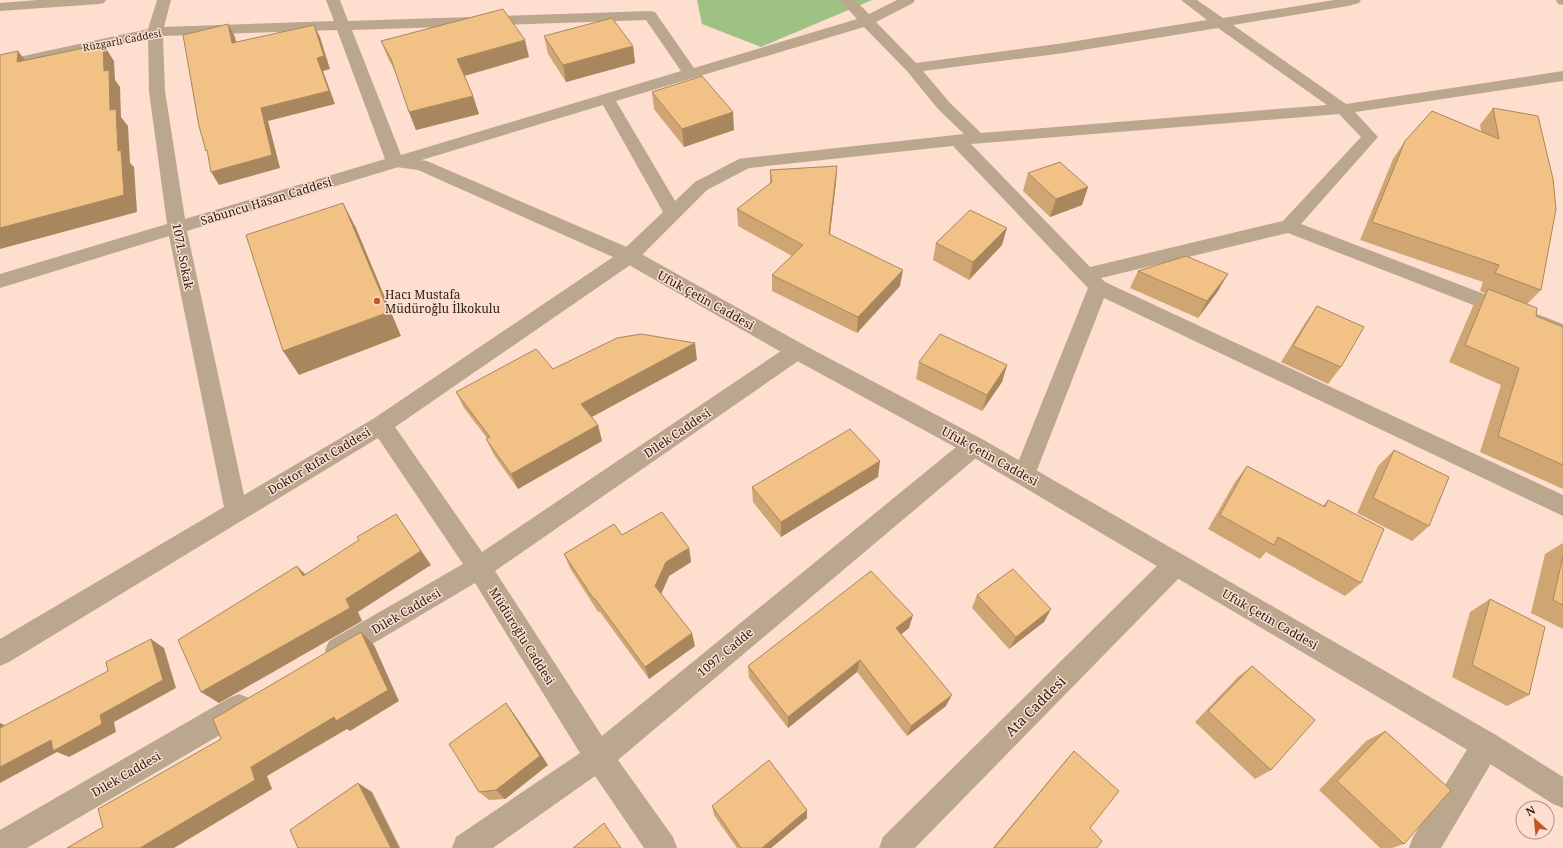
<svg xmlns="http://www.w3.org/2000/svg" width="1563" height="848" viewBox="0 0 1563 848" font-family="'Noto Serif',serif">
	<rect width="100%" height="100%" fill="#fddecf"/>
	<!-- green -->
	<path fill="#9ec184" d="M697,0H872L761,47L702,24Z"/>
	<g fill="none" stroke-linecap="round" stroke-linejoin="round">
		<!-- minor -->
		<path fill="#baa78d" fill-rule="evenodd" d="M38,0H106L104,3L99,4L0,11V3Z
			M157,0H171L164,27L334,21L326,0H340L348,21L650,11L655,12L694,68L857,19L840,0H855L869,14L897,0H915L913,3L876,22L916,63L1064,43L1207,20L1181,0H1197L1223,18L1334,0H1361L1359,3L1348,6L1233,25L1346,104L1563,71V81L1355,112L1378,137L1301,224L1563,324V340L1288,233L1101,278L1105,282L1563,495V516L1104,298L1035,475L1032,482L1024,485L1016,482L1013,475L1088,288L953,146L749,168L707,190L636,261L395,427L482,552L790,345L797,343L804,345L807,351L804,357L495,571L602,736L966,439L974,437L982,439L985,446L982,453L618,760L673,837L677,848H644L595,776L493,848H452L456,837L580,753L475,583L347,659L338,663L329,659L325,650L329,641L463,564L378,438L9,662L0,666V639L224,507L169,236L0,288V274L167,224L149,91L148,38L0,71V61L148,29ZM646,20L681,71L401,155L352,30ZM864,27L907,71L938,109L964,134L745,158L739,159L695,182L675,201L616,101ZM1218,28L1327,105L981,133L950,103L923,71L1064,53ZM337,30L385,159L185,219L165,91L163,36ZM603,105L663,212L622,251L373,419L244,495L187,231ZM1339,114L1361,137L1283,221L1090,267L971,144Z
			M1556,0H1563V5L1558,4Z
			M1176,553L1185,556L1188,564L1185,572L915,848H879L883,837L1167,556Z
			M239,694L249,698L253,708L249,718L27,848H0V830L229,698Z
			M1486,731L1496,735L1500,745L1496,755L1441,848H1409L1413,837L1476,735Z"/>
		<!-- tertiary -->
		<path fill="#baa78d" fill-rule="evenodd" d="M395,157L427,161L636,251L804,345L982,439L1496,735L1563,777V808L1553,804L1476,755L966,453L790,357L622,261L418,170L389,166L386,162L389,158Z"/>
	</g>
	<!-- wall -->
	<path fill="#cfa673" d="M544,36L633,46L635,63L566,82L548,54Z
		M381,41L529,57L465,76L473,96L479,114L416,130L409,112L396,73L388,58Z
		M652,92L734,130L684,147L654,109Z
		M1493,108L1541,290L1527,304L1536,316L1563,327V489L1480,452L1501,385L1449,362L1473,306L1485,293L1480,291L1483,282L1360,240L1393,159L1405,141L1481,131L1480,125Z
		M837,166L836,182L830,234L900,286L857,333L772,291V275L792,256L738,226L737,209L770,183V170Z
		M1028,173L1088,187L1082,205L1050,217L1023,191Z
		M936,243L1002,245L969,280L933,260Z
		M1138,271L1218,291L1198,318L1130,288Z
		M1317,306L1341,367L1328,384L1281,362L1305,323Z
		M697,360L592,417L598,425L602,441L518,489L494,455L486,439L487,438L464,408L456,392L553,369Z
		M919,362L1007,365L1002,382L982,411L916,379Z
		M1394,450L1429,526L1412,541L1357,513L1378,466Z
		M1247,466L1323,506L1328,500L1361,583L1345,596L1266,552L1260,559L1208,529L1235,482Z
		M878,477L781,537L753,502L752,487Z
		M622,535L689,548L691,562L669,576L661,594L695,646L649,679L600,612H598L570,568L564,554Z
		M1563,543V629L1531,613L1545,554Z
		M977,595L1051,609L1044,622L1009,649L972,608Z
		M1490,599L1529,695L1507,706L1452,677L1470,612Z
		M909,628L901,634L946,706L907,736L857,672L788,728L749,678L748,666Z
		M1252,666L1271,770L1255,779L1195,722L1238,677Z
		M514,714L548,765L505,799L489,800L479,792Z
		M1385,731L1404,844L1392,848H1380L1319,790L1366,741Z
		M1074,751L1090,828L1097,848H993L1065,761Z
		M712,806L807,818L771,848H737L714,815Z"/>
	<!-- shaded-wall -->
	<path fill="#a9875e" d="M228,24L235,37L239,56L232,43Z
		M314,25L320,37L330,69L323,71L335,104L268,121L280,168L219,185L211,172L261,108Z
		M525,40L529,57L463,76L457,59Z
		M103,44L114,61L115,80L120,87L121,117L128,126L130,163L134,167L137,212L0,249V228L118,151L110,110L104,71Z
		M633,46L635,63L566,82L563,65Z
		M18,51L31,68L17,62Z
		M473,96L479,114L416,130L409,112Z
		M733,112L734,130L684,147L682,129Z
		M837,166L836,182L828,250L829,234Z
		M1088,187L1082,205L1050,217L1056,199Z
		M343,203L356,228L401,336L299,375L283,351Z
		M1007,228L1002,245L969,280L973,262Z
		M903,270L900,286L857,333L858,317Z
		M1228,274L1218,291L1198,318L1207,301Z
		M695,343L697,360L586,420L581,404Z
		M1007,365L1002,382L982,411L987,395Z
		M598,425L602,441L518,489L511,474Z
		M880,461L878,477L781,537V522Z
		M396,514L431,565L358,612L362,621L219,703L201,692L346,599Z
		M689,548L691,562L669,576L659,599L655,586L666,562Z
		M297,566L311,580L303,576Z
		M1051,609L1044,622L1009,649L1016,637Z
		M913,615L909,628L893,641L896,628Z
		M361,632L374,645L399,701L350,731L347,729L267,776L272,789L174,848H140L251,767Z
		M692,633L695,646L649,679L645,667Z
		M151,639L164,648L176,688L114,722L116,732L69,757L57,752L0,783V767L51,740Z
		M860,660L857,672L788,728V717Z
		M952,695L946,706L907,736L911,726Z
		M506,703L514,714L548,765L505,799L496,790Z
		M0,723L9,727L0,733Z
		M358,783L372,792L400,848H391Z
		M807,810V818L771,848H762Z"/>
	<!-- building -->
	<path fill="#f1c186" stroke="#a9875e" d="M503,9L525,40L457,59L473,96L409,112L391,59L381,41Z
		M612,18L633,46L563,65L544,36Z
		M228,24L232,43L314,25L324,56L317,58L329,91L261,108L272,155L211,172L207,150L206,151L199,126L183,35Z
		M103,44L104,71L109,70L110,110L116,109L118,151L121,150L124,195L0,228V55L18,51L17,62Z
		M702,76L733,112L682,129L652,92Z
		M1493,108L1538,116L1553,179L1556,209L1541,290L1495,273L1499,265L1372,222L1405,141L1432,111L1499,139Z
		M1060,162L1088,187L1056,199L1028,173Z
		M837,166L829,234L903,270L858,317L772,275L803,245L737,209L772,182L770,170Z
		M343,203L389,312L283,351L246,235Z
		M970,210L1007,228L973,262L936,243Z
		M1186,256L1228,274L1207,301L1138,271Z
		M1488,289L1537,308L1536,316L1563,327V465L1498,436L1519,368L1465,345Z
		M1317,306L1364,327L1341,367L1293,346Z
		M641,334L695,343L581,404L598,425L511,474L486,439L490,437L456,392L536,349L553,369L617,338Z
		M940,334L1007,365L987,395L919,362Z
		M850,429L880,461L781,522L752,487Z
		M1394,450L1449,477L1429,526L1373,498Z
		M1247,466L1325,507L1328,500L1384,529L1361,583L1278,537L1274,545L1220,515Z
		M662,512L689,548L666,562L655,586L692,633L645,667L595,599L593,598L564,554L614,524L622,535Z
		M396,514L421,551L346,599L350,608L201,692L178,640L297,566L303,576L359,540L357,537Z
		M1563,556V605L1553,600Z
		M1013,569L1051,609L1016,637L977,595Z
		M871,571L913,615L896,628L952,695L911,726L860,660L788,717L748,666Z
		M1490,599L1545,627L1529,695L1472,665Z
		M361,632L388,690L336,721L334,717L251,767L255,780L140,848H67L103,827L98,809L221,739L213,719Z
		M151,639L163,680L100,715L102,724L53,751L51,740L0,767V728L108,671L106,662Z
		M1252,666L1315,720L1271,770L1208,711Z
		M506,703L540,756L496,790L479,792L449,744Z
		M1385,731L1451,790L1404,844L1337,781Z
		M1074,751L1119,791L1090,828L1102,841L1097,848H994Z
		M769,760L807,810L762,848H741L712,806Z
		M358,783L391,848H298L290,830Z
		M604,823L621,848H573Z"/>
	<!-- markers -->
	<circle fill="#be582c" stroke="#fddecf" stroke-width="1.5" cx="377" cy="301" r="4"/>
	<g text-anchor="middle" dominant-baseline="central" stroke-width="3" stroke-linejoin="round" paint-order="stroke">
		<!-- far-street labels -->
		<g font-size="10" fill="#2d211c" stroke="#fddecf">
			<text transform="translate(122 40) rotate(-11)">Rüzgarlı Caddesi</text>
		</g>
		<!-- street labels -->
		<g font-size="12" fill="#2d211c" stroke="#fddecf">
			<text transform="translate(266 201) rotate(-17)">Sabuncu Hasan Caddesi</text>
			<text transform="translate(183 256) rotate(79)">1071. Sokak</text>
			<text transform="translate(706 300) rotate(29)">Ufuk Çetin Caddesi</text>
			<text transform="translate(677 433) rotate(-34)">Dilek Caddesi</text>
			<text transform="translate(990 456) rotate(29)">Ufuk Çetin Caddesi</text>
			<text transform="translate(319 461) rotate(-31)">Doktor Rıfat Caddesi</text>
			<text transform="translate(406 611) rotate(-30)">Dilek Caddesi</text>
			<text transform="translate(1270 619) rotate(30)">Ufuk Çetin Caddesi</text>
			<text transform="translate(522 636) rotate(58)">Müdüroğlu Caddesi</text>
			<text transform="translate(725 652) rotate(-40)">1097. Cadde</text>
			<text transform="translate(126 774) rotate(-30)">Dilek Caddesi</text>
		</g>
		<!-- poi labels -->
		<g font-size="12" fill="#2d211c" stroke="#fddecf" text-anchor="start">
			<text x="385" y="294">Hacı Mustafa<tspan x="385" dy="14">Müdüroğlu İlkokulu</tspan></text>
		</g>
		<!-- near-street labels -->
		<g font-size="14" fill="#2d211c" stroke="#fddecf">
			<text transform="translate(1035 706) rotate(-45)">Ata Caddesi</text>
		</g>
	</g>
	<!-- north arrow -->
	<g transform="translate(1535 820) rotate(333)"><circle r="19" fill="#fddecf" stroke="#aa9287"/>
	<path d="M0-3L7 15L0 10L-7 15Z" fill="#be582c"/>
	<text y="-6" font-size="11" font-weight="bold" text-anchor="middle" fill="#2d211c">N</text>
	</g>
</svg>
